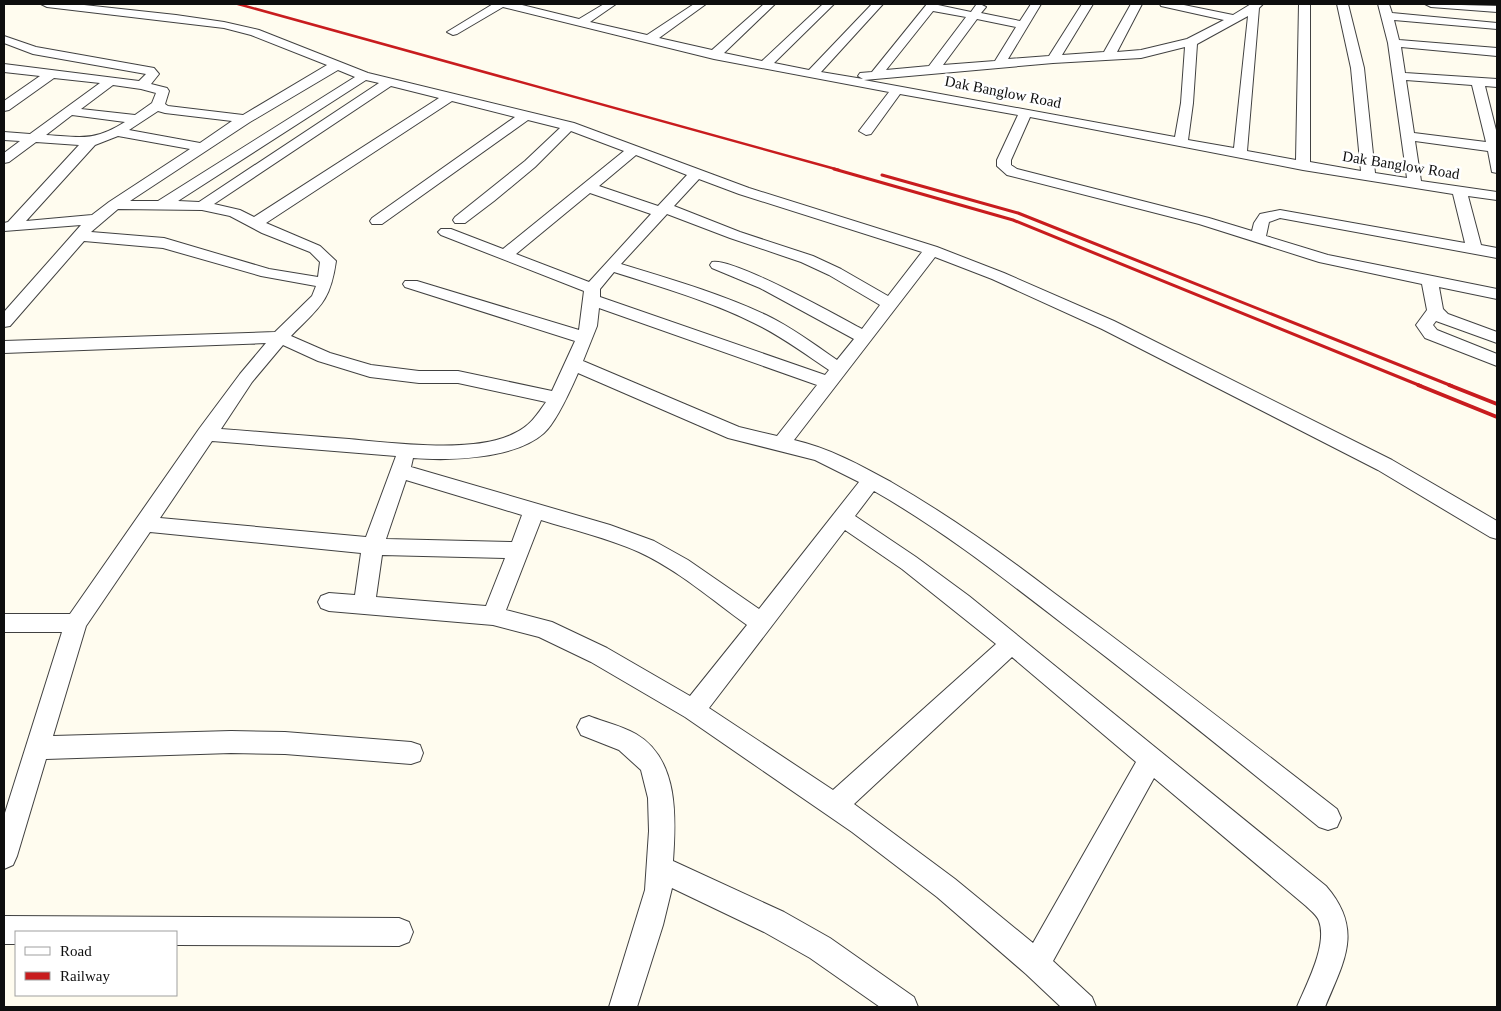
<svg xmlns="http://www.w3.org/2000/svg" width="1501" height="1011" viewBox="0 0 1501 1011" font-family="'Times New Roman',serif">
	<rect width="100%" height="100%" fill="#fffcef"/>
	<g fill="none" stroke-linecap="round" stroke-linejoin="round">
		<defs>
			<path id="street" d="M41,4H75L176,15L224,22L259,30L368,73L574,123L749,188L937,247L1004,273L1114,321L1392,460L1497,521V539L1490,537L1378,470L1102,329L992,279L935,257L794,440C829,448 860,465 891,482C948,515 1002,553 1054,593C1150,664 1243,736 1337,809L1341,818L1337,827L1328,830L1319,827C1234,758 1150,690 1063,624C1002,577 941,529 874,491L855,516L916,557L969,596L1326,886C1364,930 1344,961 1325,1007H1297C1306,985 1328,945 1319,921C1317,915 1310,910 1306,906L1154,778L1053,961L1092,997L1096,1007H1061L1026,974L937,897L852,832L685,717L591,662L539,637L493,625L329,611L321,608L318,602L321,596L329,593L355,595L361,553L150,532L86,626L53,736L231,731L285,732L411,742L420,745L423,753L420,761L411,764L285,754L231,753L46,759L17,856L13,865L4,869V816L62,632H4V614H70L199,429L240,374L266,343L4,353V341L275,332L312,296L316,286L261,276L163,248L84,241L10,326L4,327V312L81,225L4,231V223L8,222L79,145L36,142L9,162L4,163V153L20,141L4,140V132L30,134L100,83L54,78L9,110L4,111V101L40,76L4,72V64L139,81L146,74L33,54L4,43V36L36,47L154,68L159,74L151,84L167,88L169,91L165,104L168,106L243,115L327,65L251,35L224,28L47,7ZM338,70L355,77L158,201H130L250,122ZM366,80L379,83L199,202L178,201ZM113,85L141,89L156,93L152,103L135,115L81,109ZM391,86L439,98L254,217L240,210L214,204ZM452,101L515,117L372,218L370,221L372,224H382L528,120L560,128L525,161L455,217L453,220L455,223H465L494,201L535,167L571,131L624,151L503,249L451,229H441L438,232L441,235L584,291L579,330L417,281H405L403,284L405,287L575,341L552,391L458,371H419L371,365L330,353L291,336C319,307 330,303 336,261L320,246L266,223ZM158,111L165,113L232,121L200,143L129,130ZM72,115L125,122C93,142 81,137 46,135ZM118,136L190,149L109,202L92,215L26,221L95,145ZM636,155L687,175L658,206L599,186ZM699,179L739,194L922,252L888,296L841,269L813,256L740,232L674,206ZM590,193L651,214L589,282L516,254ZM118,209L202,210L230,216L262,233L310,252L320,262L318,277L269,269L164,238L91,232ZM667,214L730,238L801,262L829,275L880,305L862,329C838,316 733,257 712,262L710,265L712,268L760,288L854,339L837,360C814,344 791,327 766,315C719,293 670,279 621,264ZM614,272C661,287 710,301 754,323C781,336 805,354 829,370L825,375L600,297V289ZM599,308L817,385L777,436L739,427L583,361L597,326ZM283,345L318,361L370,377L419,383H458L546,402C536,416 531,425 515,433C476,454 393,443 349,439C306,436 264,432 221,429L252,382ZM578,373L728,438L815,460L859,482L759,609L688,560L654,541L610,525L411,467L413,458C450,461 515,459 544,433C557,421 571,389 578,373ZM212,441L396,456L366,537L160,518ZM406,480L522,515L512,542L386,539ZM541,520C573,530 607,538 639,552C678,570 712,600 747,625L690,696L607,648L552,622L506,610ZM845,530L902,569L996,644L833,790L709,708ZM382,555L505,558L486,606L376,597ZM1012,657L1136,762L1033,943L955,879L854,804Z
				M493,4H518L579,19L604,4H616L590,22L647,35L694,4H706L659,38L712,50L764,4H775L724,53L762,61L823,4H834L774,63L809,70L872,4H883L821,72L863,79L858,76L860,73L872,72L927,4H938V5L971,12L976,5L980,4L986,7L981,13L1020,21L1031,4H1041L1008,59L1049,56L1082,4H1093L1062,55L1104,52L1131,4H1142L1117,52L1141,50L1187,39L1224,20L1161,6L1160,4H1179L1233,15L1251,4H1263L1259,8L1247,151L1296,160L1299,4H1310V162L1361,171L1351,68L1337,4H1348L1364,68L1375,173L1407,178L1388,43L1378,4H1389L1392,13L1497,23V29L1394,20L1399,40L1497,48V56L1401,47L1405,73L1497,79V87L1485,86L1497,134V173L1492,172L1488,151L1415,141L1421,181L1497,192V200L1468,196L1481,245L1497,248V258L1280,218L1269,222L1266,236L1328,255L1497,289V299L1439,287L1443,309L1448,314L1497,332V343L1436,321L1433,325L1437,330L1497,354V366L1425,338L1416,325L1427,310L1422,284L1319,262L1199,224L1007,175L997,166V160L1018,115L900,94L871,134L866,135L859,131L889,92L714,59L503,7L457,34L453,35L447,32ZM933,11L966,17L929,66L886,70ZM1248,16L1234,148L1188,140L1193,103L1197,44ZM977,19L1016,27L995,61L943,65ZM1185,47L1181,103L1175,137L864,80L1053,63L1141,58ZM1406,80L1472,85L1486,142L1414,133ZM1030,117L1303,170L1453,194L1465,243L1280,210L1260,214L1254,223L1252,231L1209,218L1017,169L1011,165V160Z
				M1425,4L1497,6V12L1431,7Z
				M589,716C604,722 622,726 636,734C679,759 676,818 673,861L784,912L830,938L914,997L918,1007H880L810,958L764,932L672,888L663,925L637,1007H609L645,890L649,831L648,798L641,770L619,750L581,735L577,727L581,719Z
				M4,916L399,918L409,922L413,932L409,942L399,946L176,945V932H16V944H4Z"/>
		</defs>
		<!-- street casing -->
		<use href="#street" stroke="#414141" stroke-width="2"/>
		<!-- street -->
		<use href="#street" fill="#fff" fill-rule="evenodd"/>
		<!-- rail-far2 -->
		<path stroke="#c81c1e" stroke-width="2.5" d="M238,4L839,170"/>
		<!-- rail-far1 -->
		<path stroke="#c81c1e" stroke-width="3" d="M834,169L1013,220L1421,386
			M882,175L1018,213L1452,386"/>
		<!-- rail -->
		<path stroke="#c81c1e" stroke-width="4" d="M1418,385L1497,417
			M1449,385L1497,404"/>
	</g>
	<g text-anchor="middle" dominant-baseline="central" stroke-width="5" stroke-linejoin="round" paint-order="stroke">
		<!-- far-street labels -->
		<g font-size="15" fill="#0e0e0e" stroke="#fff">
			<text transform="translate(1003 92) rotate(11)">Dak Banglow Road</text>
			<text transform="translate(1401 165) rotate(9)">Dak Banglow Road</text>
		</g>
	</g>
	<!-- border -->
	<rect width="1501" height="1011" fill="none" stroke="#0e0e0e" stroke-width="10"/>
	<!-- legend -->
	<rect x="15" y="931" width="162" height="65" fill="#ffffff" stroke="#9f9f9f"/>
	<rect x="25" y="947" width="25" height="8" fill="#ffffff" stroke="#9f9f9f"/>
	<text x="60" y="956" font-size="15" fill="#0e0e0e">Road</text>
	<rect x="25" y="972" width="25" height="8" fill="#c81c1e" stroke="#9f9f9f"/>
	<text x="60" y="981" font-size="15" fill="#0e0e0e">Railway</text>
</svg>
